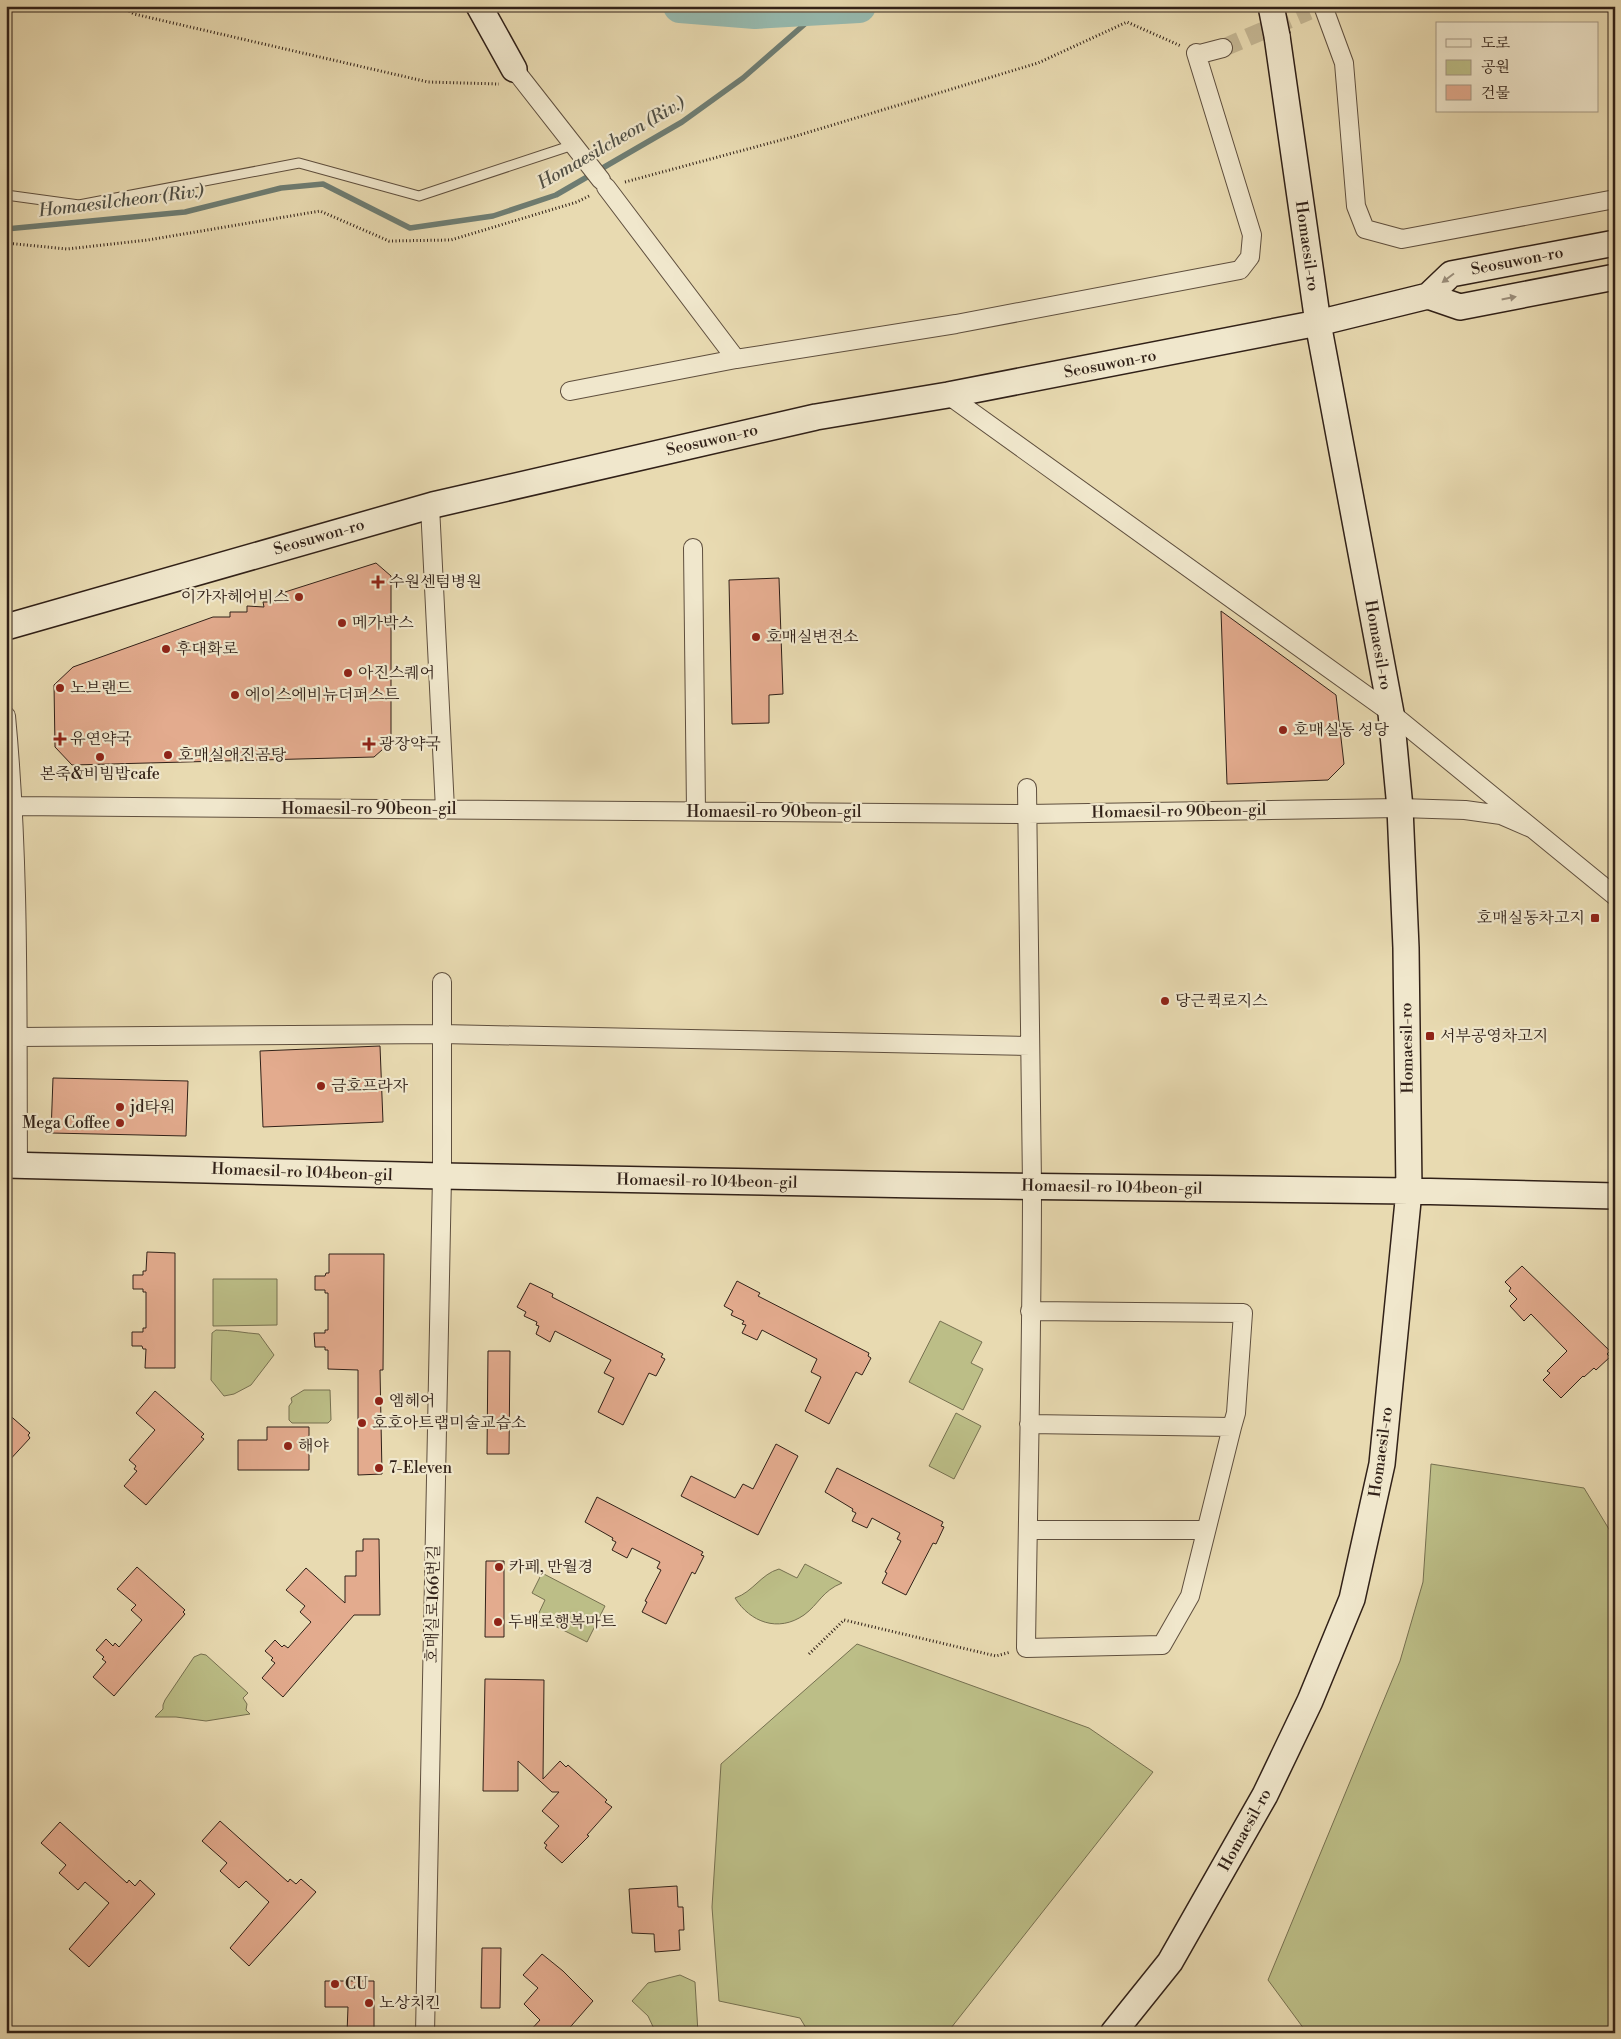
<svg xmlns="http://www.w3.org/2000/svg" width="1621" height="2039" viewBox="0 0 1621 2039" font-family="'Libre Bodoni','Noto Serif KR',serif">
	<rect width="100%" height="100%" fill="#e8dab1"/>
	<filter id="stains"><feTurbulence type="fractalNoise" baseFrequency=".004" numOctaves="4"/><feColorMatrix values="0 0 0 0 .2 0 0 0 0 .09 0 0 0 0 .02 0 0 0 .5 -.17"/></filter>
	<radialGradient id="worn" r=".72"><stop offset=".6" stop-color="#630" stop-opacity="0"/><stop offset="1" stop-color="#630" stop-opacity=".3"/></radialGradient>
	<!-- green -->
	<path fill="#bcbe87" stroke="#767050" d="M213,1279H277V1325L213,1326Z
		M940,1321L982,1342L971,1363L983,1369L963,1410L909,1382Z
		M216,1330C232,1330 244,1333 259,1334L274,1355L251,1385L234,1394L224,1396L211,1380L212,1333Z
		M304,1390H330L331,1420L328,1423H292L289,1420V1406L292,1402L291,1398Z
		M956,1413L981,1426L954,1479L929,1466Z
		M1431,1464L1584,1488L1615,1539V2033H1307L1268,1980L1400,1661L1423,1582Z
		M805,1564L842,1583C822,1591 819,1604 804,1615C778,1633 750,1622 735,1598C753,1592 761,1574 779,1569L797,1578Z
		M542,1573L605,1606L587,1642L537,1617L545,1600L532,1593Z
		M857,1644L1089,1728L1153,1772L947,2033H809L800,2018L719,2001L712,1907L721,1764Z
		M201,1654L206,1655L248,1693L243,1698L247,1704L246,1710L250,1714L206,1721L176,1717H155L163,1709V1705L165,1700L194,1657Z
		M680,1975L695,1982L698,2033H656L648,2016L632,2001L648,1983Z
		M148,2030H193V2033H148Z"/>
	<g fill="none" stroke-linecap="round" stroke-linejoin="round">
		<!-- stream -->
		<path stroke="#6e7d73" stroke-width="5.5" d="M6,229L185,212L281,188L323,184L410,228L493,216L556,195L682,122L743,78L822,9"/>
		<!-- river -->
		<path stroke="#97baaf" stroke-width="34" d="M680,6L755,12L859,6"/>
	</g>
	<!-- building -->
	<path fill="#e3ab8e" stroke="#312118" d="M376,563L391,576V742L374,757L72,765L55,747L54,685L73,667L213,617H230V612H247V606L264,607L263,602H285V592Z
		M779,578L783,694L769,695V723L732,724L729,580Z
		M1221,611L1336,695L1344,764L1328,780L1227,784Z
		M380,1046L383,1122L263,1127L260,1051Z
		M53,1078L188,1081L186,1136L51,1133Z
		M147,1252L175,1253V1368H145L146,1349H143L142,1346H132V1332H143V1328H146V1292H143V1289H133V1275H143V1271H146Z
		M329,1254H384L383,1370H380L382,1474L358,1475V1370L328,1369V1350H325V1347H315L314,1333H325V1330H328V1293H325V1290H315V1276H325L326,1273H329Z
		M1522,1266L1610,1351L1607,1354L1610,1357L1596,1370L1594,1368L1584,1377L1583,1376L1561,1398L1543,1380L1550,1373L1547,1371L1567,1351L1531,1314L1524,1321L1510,1306L1517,1299L1509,1291L1511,1288L1505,1282Z
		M737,1281L760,1293L758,1296L869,1353L868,1356L871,1358L862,1375L856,1372L829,1424L805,1411L821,1377L811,1372L817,1359L762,1330L757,1340L742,1333L746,1325L742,1324L744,1321L731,1315L733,1311L724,1306Z
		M530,1283L553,1294L552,1297L663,1354L661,1357L665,1359L656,1376L649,1373L623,1425L598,1412L614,1378L604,1373L611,1360L555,1331L550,1342L536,1334L539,1326L536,1325L537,1322L524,1316L526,1312L517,1307Z
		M488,1351H510L509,1454H487Z
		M155,1391L204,1434L201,1437L204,1439L146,1505L124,1486L137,1471L134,1469L136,1466L129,1460L155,1430L136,1413Z
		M6,1412L30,1433L28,1435L30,1438L6,1464Z
		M267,1427H309V1470H238V1440H267Z
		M776,1444L798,1456L758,1535L681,1496L691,1476L735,1498L743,1484L753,1489Z
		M837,1468L943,1522L941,1526L944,1527L936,1544L933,1543L906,1595L882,1583L887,1573L885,1572L901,1541L897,1539L900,1533L872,1518L867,1528L852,1521L856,1513L852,1511L853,1509L825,1492Z
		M597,1497L703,1552L701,1555L704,1556L695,1574L692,1572L666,1624L642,1612L647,1602L645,1601L661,1570L657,1568L660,1562L632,1548L627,1558L612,1550L616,1542L612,1540L613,1538L585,1522Z
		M363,1539H379L380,1615H354L283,1697L262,1678L275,1663L271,1660L273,1658L265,1651L275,1640L282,1647L284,1645L288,1648L311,1622L300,1612L305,1606L286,1590L306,1568L345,1603V1576H356V1551H363Z
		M486,1561H504V1637H485Z
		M137,1567L185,1610L183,1612L185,1614L114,1696L93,1677L106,1662L102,1659L104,1657L96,1650L106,1639L113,1646L115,1643L119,1647L142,1620L131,1610L136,1605L117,1589Z
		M485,1679L544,1680L543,1779L560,1761L566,1767L568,1765L607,1800L605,1802L612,1807L587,1835L589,1836L562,1863L545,1848L547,1845L544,1843L559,1826L542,1811L559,1792H552L518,1761V1791H483Z
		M220,1821L288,1882L290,1879L296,1884L301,1879L316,1892L249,1966L230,1948L269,1902L246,1881L239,1888L220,1871L227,1863L202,1841Z
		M60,1822L127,1883L129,1880L135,1886L140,1880L155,1894L89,1967L69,1949L109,1903L85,1882L78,1890L59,1873L66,1865L41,1843Z
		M677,1886L678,1907H683L684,1930H679L680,1950L655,1952L654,1934L632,1933L629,1889Z
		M482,1948H501L500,2008H481Z
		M542,1954L563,1971L593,2001L565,2033H528L540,2020L524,2004L538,1988L523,1975Z
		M325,1981H374V2033H347L348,2007H325Z"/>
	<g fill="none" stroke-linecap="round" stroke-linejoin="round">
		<!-- street-tunnel -->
		<path stroke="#c3b592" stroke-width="18" stroke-dasharray="18 9" stroke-linecap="butt" d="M1223,48L1309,11"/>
		<defs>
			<path id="lane" d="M6,195L79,205L299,163L419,196L573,145"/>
			<path id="street" d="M1323,6L1344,63L1356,206L1365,229L1402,239L1615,199
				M514,69L601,180
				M606,187L736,359
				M570,391L736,359L956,324L1240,270L1250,257L1252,235L1196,53L1200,54L1223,48
				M948,395L1391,713L1615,896
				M430,506L445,809
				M693,548L696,811
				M6,716C20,865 17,1015 18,1165
				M1027,788C1028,920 1031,1053 1032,1185C1032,1339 1028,1494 1026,1648L1162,1645L1190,1596L1232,1427L1236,1413L1243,1313L1030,1311
				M13,806L1028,814L1400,808L1465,810L1501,815L1531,828
				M18,1037L442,1034L1030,1046
				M1029,1424L1232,1427
				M1028,1530H1206
				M425,2033L442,1176V982"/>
			<path id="secondary" d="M479,6L514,69
				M1428,296L1460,307L1615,277
				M6,627L433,505L816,417L948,395L1318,323L1428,296L1451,274L1615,243
				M6,1165L442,1176L922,1185L1409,1191L1615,1196
				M1113,2033L1170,1962L1265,1795L1310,1701L1352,1599L1382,1464L1409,1191L1406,948L1400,808L1391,713L1318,323L1277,36"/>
		</defs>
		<!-- lane casing -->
		<use href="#lane" stroke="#5f4f3e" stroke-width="11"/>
		<!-- street casing -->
		<use href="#street" stroke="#5f4f3e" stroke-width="20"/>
		<!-- secondary casing -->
		<use href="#secondary" stroke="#312118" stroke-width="28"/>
		<!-- path -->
		<path stroke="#312118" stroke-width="3" stroke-dasharray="1 2.5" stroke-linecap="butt" d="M120,6L134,14L428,82L499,84
			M625,182L796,136L1038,63L1127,22L1181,46
			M6,243L67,249L148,240L320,211L389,241L451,240L577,202L591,195
			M809,1654L844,1620L996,1656L1011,1652"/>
		<!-- lane -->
		<use href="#lane" stroke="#f0e7cc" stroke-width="9"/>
		<!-- street -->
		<use href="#street" stroke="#f0e7cc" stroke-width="18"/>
		<!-- secondary -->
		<use href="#secondary" stroke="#f0e7cc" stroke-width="25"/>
		<defs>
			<path id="secondary-bridge" d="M1271,6L1277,36"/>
		</defs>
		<!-- secondary-bridge casing -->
		<use href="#secondary-bridge" stroke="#312118" stroke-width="28" stroke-linecap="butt"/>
		<!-- secondary-bridge -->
		<use href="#secondary-bridge" stroke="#f0e7cc" stroke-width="25"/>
	</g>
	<!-- one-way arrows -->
	<defs><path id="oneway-solid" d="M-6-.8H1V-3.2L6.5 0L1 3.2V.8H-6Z" transform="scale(1.25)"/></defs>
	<g fill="#9a8e7b">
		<use href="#oneway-solid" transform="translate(1448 278) rotate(143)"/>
		<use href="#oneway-solid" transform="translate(1509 298) rotate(-11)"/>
	</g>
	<!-- markers -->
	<g fill="#8f2418" stroke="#f0e7cc" stroke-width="2">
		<path d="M375.5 574.5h5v5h5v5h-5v5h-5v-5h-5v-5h5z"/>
		<circle cx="299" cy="597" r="5"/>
		<circle cx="342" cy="623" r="5"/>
		<circle cx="756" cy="637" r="5"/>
		<circle cx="166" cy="649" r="5"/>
		<circle cx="348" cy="673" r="5"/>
		<circle cx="60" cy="688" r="5"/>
		<circle cx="235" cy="695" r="5"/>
		<circle cx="1283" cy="730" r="5"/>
		<path d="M57.5 731.5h5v5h5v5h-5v5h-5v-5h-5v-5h5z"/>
		<path d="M366.5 736.5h5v5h5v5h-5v5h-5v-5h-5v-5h5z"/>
		<circle cx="168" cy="755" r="5"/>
		<circle cx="100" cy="757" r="5"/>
		<rect x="1590" y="913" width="10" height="10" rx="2.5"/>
		<circle cx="1165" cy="1001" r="5"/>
		<rect x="1425" y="1031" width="10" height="10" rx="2.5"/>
		<circle cx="321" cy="1086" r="5"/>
		<circle cx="120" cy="1107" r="5"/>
		<circle cx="120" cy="1123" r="5"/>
		<circle cx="379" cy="1401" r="5"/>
		<circle cx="362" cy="1423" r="5"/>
		<circle cx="288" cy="1446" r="5"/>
		<circle cx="379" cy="1468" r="5"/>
		<circle cx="499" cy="1567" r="5"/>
		<circle cx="498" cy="1622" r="5"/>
		<circle cx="335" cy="1984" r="5"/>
		<circle cx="369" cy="2003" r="5"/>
	</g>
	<g text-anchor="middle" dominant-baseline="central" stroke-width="4.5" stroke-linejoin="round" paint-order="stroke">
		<!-- street labels -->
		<g font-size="16" fill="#312118" stroke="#f0e7cc">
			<text transform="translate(1307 246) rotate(82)">Homaesil-ro</text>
			<text transform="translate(1517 261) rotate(-11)">Seosuwon-ro</text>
			<text transform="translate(1110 364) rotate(-11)">Seosuwon-ro</text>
			<text transform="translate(712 440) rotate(-13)">Seosuwon-ro</text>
			<text transform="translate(319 537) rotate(-16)">Seosuwon-ro</text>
			<text transform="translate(1378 645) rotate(80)">Homaesil-ro</text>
			<text x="369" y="809">Homaesil-ro 90beon-gil</text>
			<text transform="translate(1179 811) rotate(-1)">Homaesil-ro 90beon-gil</text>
			<text x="774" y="812">Homaesil-ro 90beon-gil</text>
			<text transform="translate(1407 1048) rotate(-91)">Homaesil-ro</text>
			<text transform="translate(302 1172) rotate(2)">Homaesil-ro 104beon-gil</text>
			<text transform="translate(707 1181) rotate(1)">Homaesil-ro 104beon-gil</text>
			<text transform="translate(1112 1187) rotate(1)">Homaesil-ro 104beon-gil</text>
			<text transform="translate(1381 1452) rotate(-82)">Homaesil-ro</text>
			<text transform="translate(433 1604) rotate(-89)">호매실로166번길</text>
			<text transform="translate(1245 1830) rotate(-61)">Homaesil-ro</text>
		</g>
		<!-- poi labels -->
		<g font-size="16" fill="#312118" stroke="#f0e7cc" text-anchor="start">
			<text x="389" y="582">수원센텀병원</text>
			<text x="289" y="597" text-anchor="end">이가자헤어비스</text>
			<text x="352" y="623">메가박스</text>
			<text x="766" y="637">호매실변전소</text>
			<text x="176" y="649">후대화로</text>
			<text x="358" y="673">아진스퀘어</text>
			<text x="70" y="688">노브랜드</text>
			<text x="245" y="695">에이스에비뉴더퍼스트</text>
			<text x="1293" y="730">호매실동 성당</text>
			<text x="70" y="739">유연약국</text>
			<text x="379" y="744">광장약국</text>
			<text x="178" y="755">호매실애진곰탕</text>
			<text x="100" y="774" text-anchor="middle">본죽&amp;비빔밥cafe</text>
			<text x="1585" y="918" text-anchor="end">호매실동차고지</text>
			<text x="1175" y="1001">당근퀵로지스</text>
			<text x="1440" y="1036">서부공영차고지</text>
			<text x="331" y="1086">금호프라자</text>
			<text x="130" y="1107">jd타워</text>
			<text x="110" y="1123" text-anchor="end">Mega Coffee</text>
			<text x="389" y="1401">엠헤어</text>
			<text x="372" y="1423">호호아트랩미술교습소</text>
			<text x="298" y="1446">해야</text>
			<text x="389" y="1468">7-Eleven</text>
			<text x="509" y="1567">카페, 만월경</text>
			<text x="508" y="1622">두배로행복마트</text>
			<text x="345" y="1984">CU</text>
			<text x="379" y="2003">노상치킨</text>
		</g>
		<!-- water labels -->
		<g font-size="18" font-style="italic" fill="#504f45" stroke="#f0e7cc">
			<text transform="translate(611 143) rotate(-30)">Homaesilcheon (Riv.)</text>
			<text transform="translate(121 201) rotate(-7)">Homaesilcheon (Riv.)</text>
		</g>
	</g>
	<!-- margin -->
	<rect width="1621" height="2039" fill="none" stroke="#e8dab1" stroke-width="25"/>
	<rect x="8" y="8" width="1606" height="2024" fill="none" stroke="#312118" stroke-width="2.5"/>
	<rect x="12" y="12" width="1596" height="2014" fill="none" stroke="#312118"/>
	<!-- legend -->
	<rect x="1436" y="22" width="162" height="90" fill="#f0e7cc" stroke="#a49884"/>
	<rect x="1446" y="39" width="25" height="8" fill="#f0e7cc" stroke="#a49884"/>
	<text x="1481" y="48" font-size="15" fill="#312118">도로</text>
	<rect x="1446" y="60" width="25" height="15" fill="#bcbe87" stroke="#a49884"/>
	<text x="1481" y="72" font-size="15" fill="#312118">공원</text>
	<rect x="1446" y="85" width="25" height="15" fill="#e3ab8e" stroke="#a49884"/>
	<text x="1481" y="98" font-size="15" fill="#312118">건물</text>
	<rect width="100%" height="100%" filter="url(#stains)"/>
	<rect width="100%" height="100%" fill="url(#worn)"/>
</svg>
